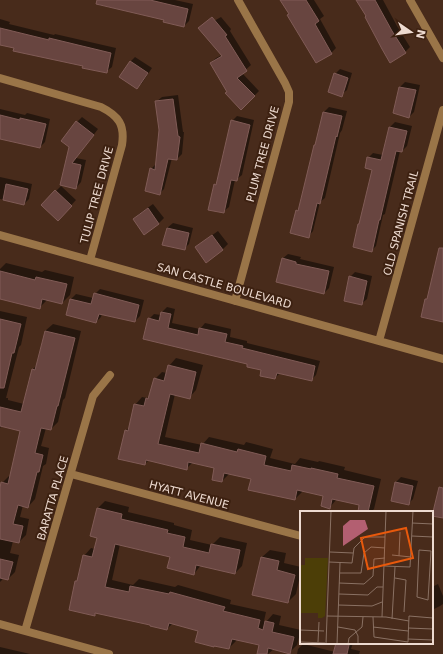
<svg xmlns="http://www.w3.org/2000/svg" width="443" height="654" viewBox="0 0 443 654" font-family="'DejaVu Sans',sans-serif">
	<rect width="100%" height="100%" fill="#482b1b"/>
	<!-- shadow -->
	<path fill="#0007" d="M100,0H175L193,4L189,21L184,26L165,19L118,8L117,9L99,5Z
		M281,0H314L324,16L320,19L336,48L331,53L290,14Z
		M357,0H383L397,26L410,47L405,52L367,15Z
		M221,17L231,29L230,31L251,65L242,73L259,91L241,109L228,92L211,63L216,58L222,55L214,21Z
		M0,19L10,22L9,24L54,35L55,34L116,48L112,67L106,72L84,65L0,44Z
		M135,57L152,68L142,83L137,88L130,62Z
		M340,69L352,73L347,90L341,95L335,74Z
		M405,82L420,85L414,112L409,117L394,112L400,87Z
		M178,95L183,132H184L182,154L177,159L172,158L164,189L159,194L151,169L156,164L160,130L156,102L162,97Z
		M329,107L347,111L342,130L340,133L325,198L320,202L313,231L308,237L297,211L299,208L317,143L324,112Z
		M0,109L25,115L27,113L50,119L45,142L40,147L0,139Z
		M237,116L254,120L242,175L236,180H235L229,207L223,212L215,185L218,182L232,121Z
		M82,117L98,129L76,158L86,160L81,182L76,188L62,184L77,122Z
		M395,122L412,126L407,146L402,151H400L385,214L383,215L376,246L371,251L373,169L368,158L373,153L383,155L390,127Z
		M0,177L32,184L29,199L24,204L0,199Z
		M61,186L76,200L63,214L42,205Z
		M153,204L164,218L159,223L134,219L139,214Z
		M173,223L193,228L189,244L184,249L167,228Z
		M218,231L228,244L223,249L206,261L196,248L201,243Z
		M288,254L301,257L300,259L334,267L329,288L324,293L282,259Z
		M6,263L42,272L45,270L74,277L70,295L62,303L48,299L39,308L0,298V269Z
		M355,272L372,276L367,299L361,304L350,277Z
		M100,289L144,300L140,316L135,321L102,313L101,317L96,322L67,314L71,299L76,294L93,298L95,294Z
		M167,307L175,309L172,323L200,329L205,323L231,329L230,337L247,341V343L320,361L316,375L311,380L280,373L275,378L262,369L248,363L144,338L149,319L154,314L161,315L162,312Z
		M0,311L27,317L21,345L19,347L6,398H8V400L24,404L32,370L37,365L45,331L53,324L81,331L65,398L63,400L58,422L51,429L46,428L41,446L49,448L46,464L43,466L35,499L28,507L23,505L20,517L29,519L26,535L19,542L13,541L10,553L19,555L15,572L8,579L3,577L2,580L0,582V492L2,483L9,476H11L21,431L2,426L0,428Z
		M176,358L203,365L196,390L189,398L175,394L165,437L202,445L209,437L244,445L246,442L273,449L270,458L295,464L300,458L318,462L319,461L345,467L344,470L381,479L374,509L371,512H359L361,504L337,499L330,507L324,495L302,490V492L295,499L252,478L229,474L222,481L216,468L193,462L186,469L149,460L145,464L126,431L130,426L135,405L142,397L147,398L150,396L155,379L162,372L167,373L169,366Z
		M401,477L418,481L413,499L408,504L392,500L396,482Z
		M105,501L129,507L128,512L174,523V525L192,530L190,540L212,545L220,537L247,543L242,566L235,573L201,565L194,574L171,556L120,544L112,580L133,585L139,579L175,587L178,585L231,600L230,604L266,612L264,621L266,622L273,614L281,616L279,625L301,630L297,645L289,653L274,649L268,654H258L260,645L237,639L236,641L229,648L199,630L173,623L167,629L151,625L97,612L94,615L76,582L78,580L84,556L91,548L95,549L98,537V508Z
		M270,550L286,553L284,563L301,567V571L296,594L288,602L262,557Z
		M438,584L443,596V604L440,606L432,610V587Z
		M337,643H353L351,649L360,651L359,654H297L298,649L303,644L335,652Z
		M0,647L30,654H0Z"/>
	<!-- building -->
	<path fill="#684540" stroke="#805b56" d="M97,0H150L188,9L184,27L163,22L164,20L96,4Z
		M280,0H306L319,21L315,24L332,54L316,63L287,15L289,14Z
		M356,0H375L392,31L406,53L390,63L382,49L365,17L366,16Z
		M212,17L227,35L225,36L247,71L237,78L255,96L241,110L225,93L227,92L210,63L222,56L198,28Z
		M0,28L49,40V38L111,53L107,73L82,68L83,66L13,51L14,48L0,45Z
		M130,61L148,73L137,89L119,77Z
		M334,73L348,78L342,97L328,92Z
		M399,87L416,90L409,118L393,113Z
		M173,99L178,136L180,137L177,160L168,159L160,195L145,191L150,168L155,170L159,130L155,101Z
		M323,112L342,116L337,137L336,136L320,204L317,203L309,238L290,233L296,210L298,211L314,145H315Z
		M0,115L20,120V118L46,124L40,148L0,139Z
		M231,120L250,125L237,181L231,180L224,213L208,210L214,184L216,185Z
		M76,121L94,135L72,163L81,165L76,189L60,185L69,147L61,141Z
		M389,127L407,131L402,152L396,151L380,220H379L372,252L353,247L358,224H359L372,170L365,168L367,157L381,160Z
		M6,184L28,189L24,205L3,200Z
		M55,190L72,206L58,221L41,205Z
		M148,208L159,224L144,235L133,219Z
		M167,228L189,233L185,250L162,245Z
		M212,235L223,250L206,263L195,247Z
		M439,248H443V322L421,317L425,299H427Z
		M282,258L296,262V264L329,271L324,294L276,282Z
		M0,271L35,280L36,277L67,284L62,304L42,299L40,309L0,299Z
		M349,276L367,281L362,305L344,301Z
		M94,293L139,305L135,322L99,314L96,323L66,315L70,299L91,304Z
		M161,312L171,314L168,328L198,335L199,328L227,334L225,342L243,346L242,348L315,366L312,381L277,373L275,379L260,376L261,370L247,367V364L143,339L148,318L159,321Z
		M0,319L21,324L14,353H12L4,388H0Z
		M45,331L75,338L58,406H57L51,430L41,428L35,453L43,455L39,472H37L28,508L18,505L13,524L23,526L19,543L0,539V488L1,482L8,484L20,431L0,426V407L21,412L32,369L35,370Z
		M168,365L196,372L190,399L170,394L158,444L199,453L201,443L237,452L238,449L266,456L264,465L291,471L292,465L311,469V468L338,474L337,478L374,486L368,512H358L359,505L332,499L330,509L321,506L323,496L297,490L295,500L248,490L251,479L224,473L222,482L212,480L214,468L188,462L187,470L146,460L145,465L118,459L125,430L128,431L134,404L144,406L146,398L148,399L154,378L164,381Z
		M395,482L413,486L409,505L391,501Z
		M439,487L443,488V518L432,516Z
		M97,508L122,514L121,519L168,530L167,533L185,537L183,547L209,553L211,544L240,550L235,574L196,565L194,575L167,568L170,557L115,544L105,587L129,592L130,586L169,594L170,592L225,607L223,611L260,620L258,628L263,630L265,621L274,623L272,632L294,637L290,654L268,648L267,654H257L259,645L232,639L229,649L214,646V647L195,642L198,631L169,623L167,630L150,626V625L95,613V616L69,610L75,581H77L83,555L92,557L97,538L90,536Z
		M261,557L279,561L277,570L295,575L288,603L252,595Z
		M0,559L13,562L8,580L0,578Z
		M336,643L349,645L347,654H333Z"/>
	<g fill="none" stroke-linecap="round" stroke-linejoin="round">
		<!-- minor -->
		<path stroke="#9a7548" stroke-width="8" d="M410,0L443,58
			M0,78L101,107C119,116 125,125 122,145L90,260
			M0,235L443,359
			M235,301L289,102V92L285,83L238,0
			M379,341L443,110
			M71,474L301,536
			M0,624L109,654
			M25,631L93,396L110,375"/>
	</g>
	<g text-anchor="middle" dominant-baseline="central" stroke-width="4" stroke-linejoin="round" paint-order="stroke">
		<!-- street labels -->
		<g font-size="11" fill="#eddad0" stroke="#3d2111">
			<text transform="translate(263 154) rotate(-75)">PLUM TREE DRIVE</text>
			<text transform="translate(97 195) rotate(-75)">TULIP TREE DRIVE</text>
			<text transform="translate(401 223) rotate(-75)">OLD SPANISH TRAIL</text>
			<text transform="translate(224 286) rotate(16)">SAN CASTLE BOULEVARD</text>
			<text transform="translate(189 495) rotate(15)">HYATT AVENUE</text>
			<text transform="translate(53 498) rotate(-74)">BARATTA PLACE</text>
		</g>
	</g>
	<!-- overview -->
	<g transform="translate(300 511)">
		<rect width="133" height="133" fill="#482b1b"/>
		<path d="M5,47H28L25,105L22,107H18V102H0V54H5Z" fill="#4c3e07"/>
		<path d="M50,9H65L68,18L43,35V15Z" fill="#b35f71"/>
		<path fill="none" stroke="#8a7163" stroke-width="1" d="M112,12L133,13M112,25L133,26M119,39L131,40L128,89L117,86ZM30,41L53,42M92,44L111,46M99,45L100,21M29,51L52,52L54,37L65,26H85M84,55L110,56L113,0M40,62H61L64,42L71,36L85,37M95,67L106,69L104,101M39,72L64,73L73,65L74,48L85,47M39,83L68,84L77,76H83M38,94L72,95L82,91M27,105L86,106L109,110M73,106L74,126L108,131M82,106L86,0M92,108L95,56M38,116L55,119L58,125V133M73,116L108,120M108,117L133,118M0,119L24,120M108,128L133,129M0,131L25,132M18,131L19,111M108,131L109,105L133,107M26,133L31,0M37,133L40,52M48,133L49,127L62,116L63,106"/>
		<path fill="#e8590c" fill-opacity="0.15" stroke="#e8590c" stroke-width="2" d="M106,17L113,47L68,58L61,27Z"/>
		<rect width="133" height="133" fill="none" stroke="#eddad0" stroke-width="2"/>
	</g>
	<!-- north arrow -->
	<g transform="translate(411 32) rotate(103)" stroke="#3d2111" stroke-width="3" paint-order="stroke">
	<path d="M0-3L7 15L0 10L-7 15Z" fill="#eddad0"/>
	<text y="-6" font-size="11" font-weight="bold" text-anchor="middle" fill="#eddad0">N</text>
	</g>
</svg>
